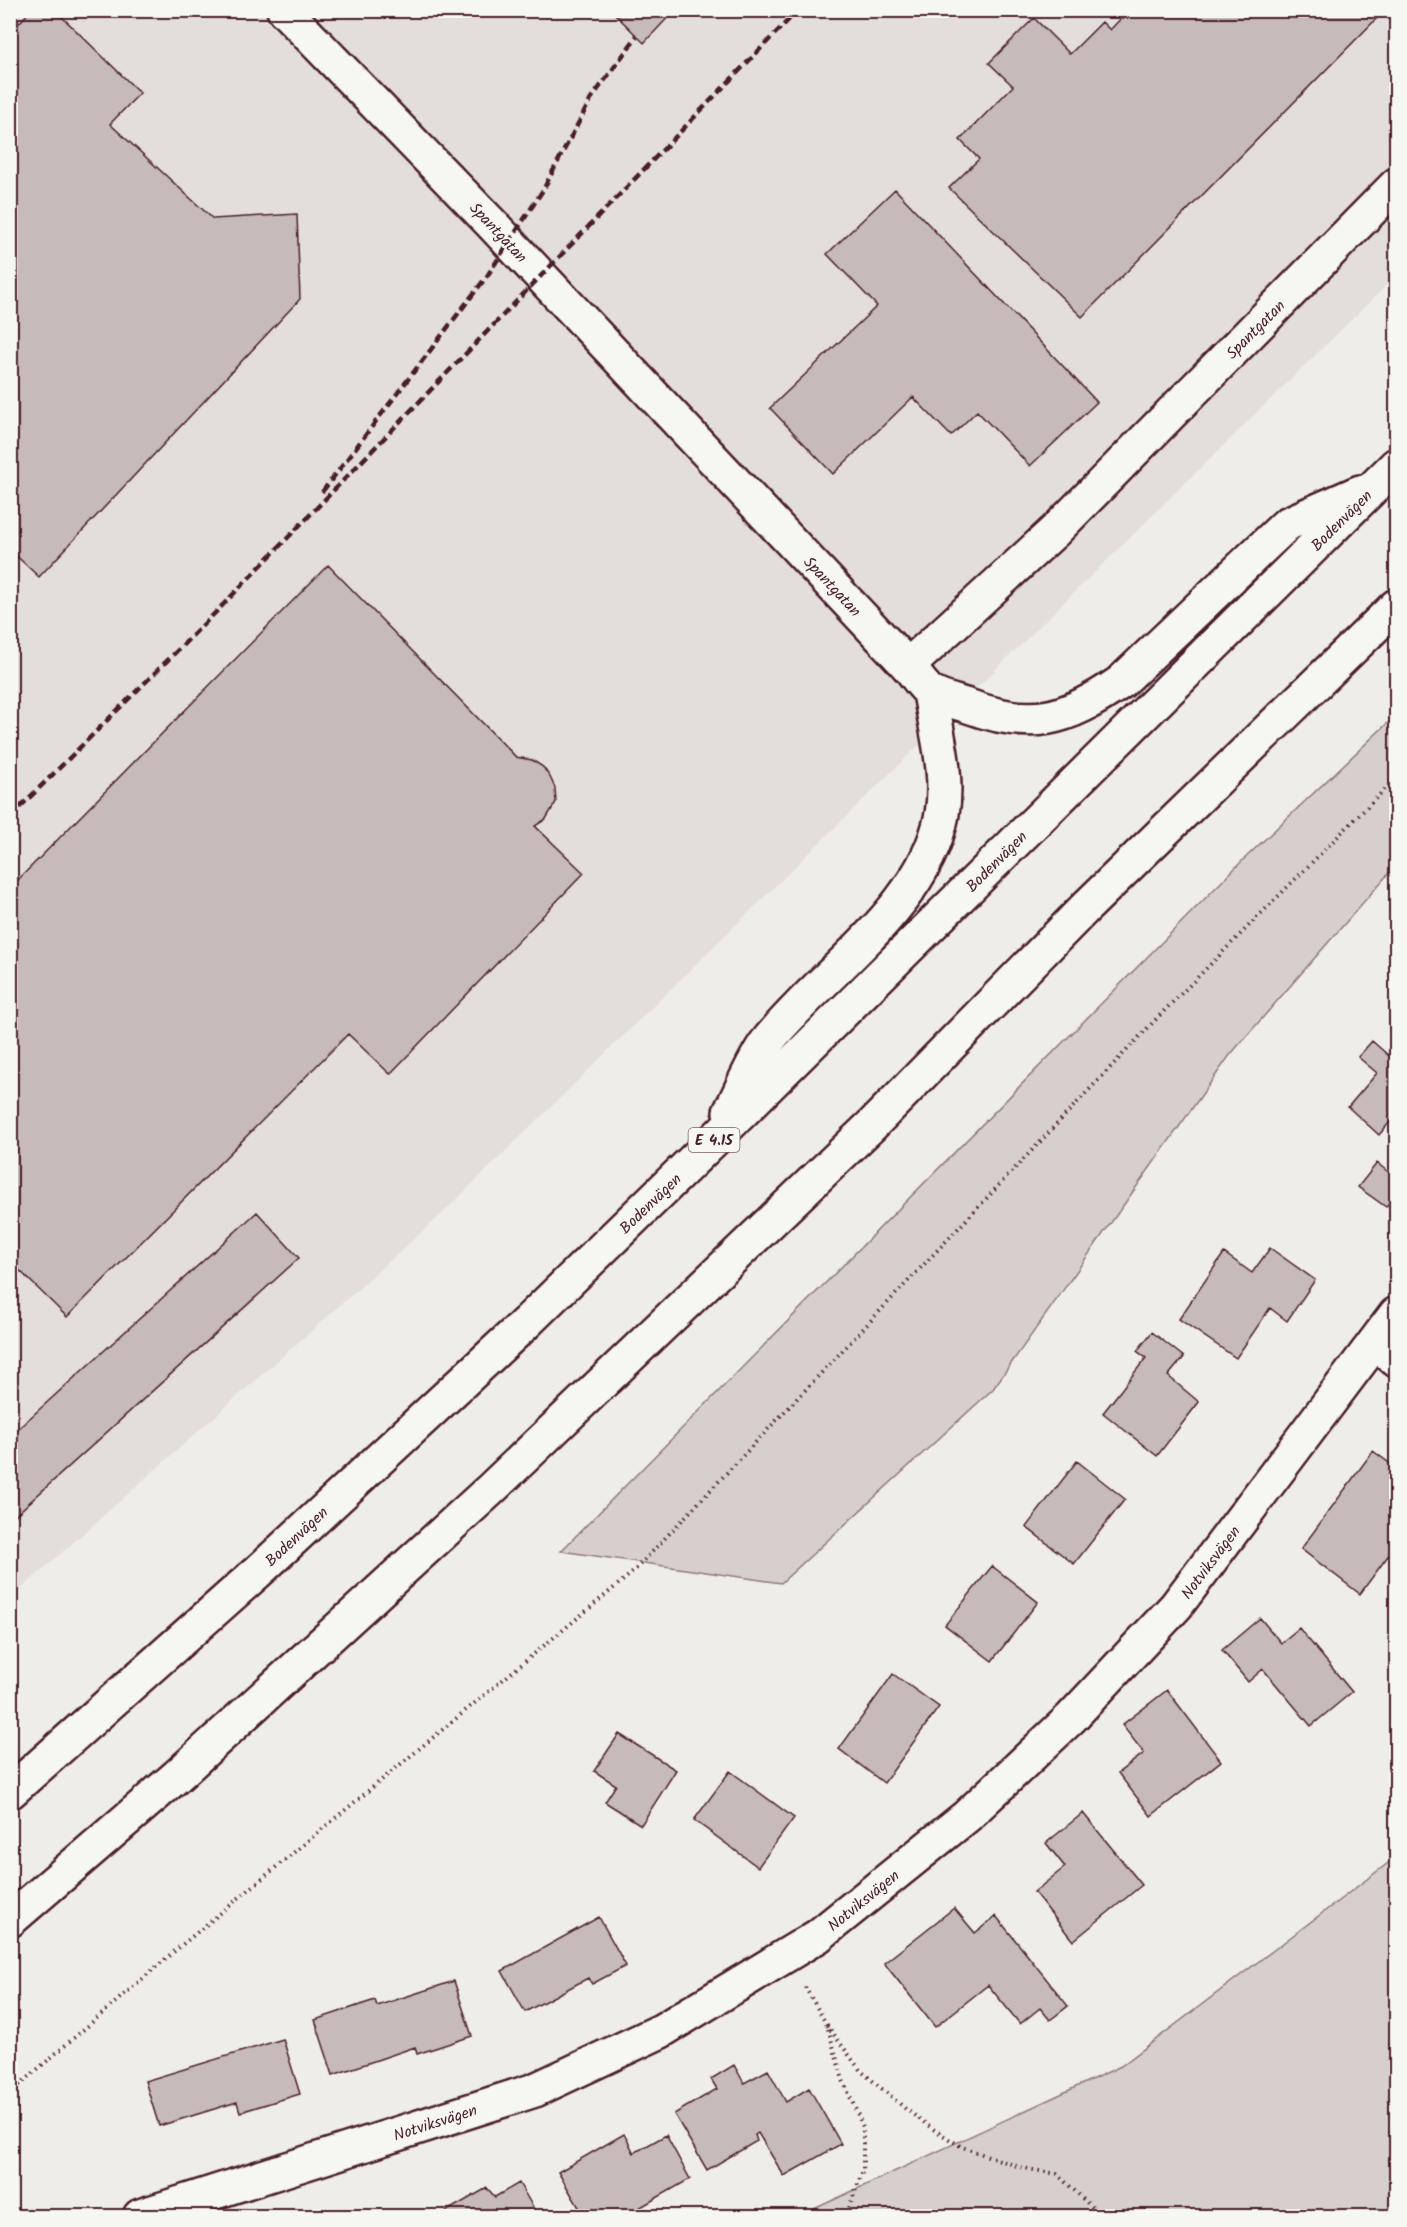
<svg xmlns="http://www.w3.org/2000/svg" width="1407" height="2227" font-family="Kalam,sans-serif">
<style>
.built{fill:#e3dedc}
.green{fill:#d7cfce;stroke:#90777c;stroke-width:1.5}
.building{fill:#c6babb;stroke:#4a1f2b;stroke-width:1.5}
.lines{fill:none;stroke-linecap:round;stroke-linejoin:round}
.street-casing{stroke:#4a1f2b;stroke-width:38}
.primary-casing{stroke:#4a1f2b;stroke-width:38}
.path{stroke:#4a1f2b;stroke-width:4;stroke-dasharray:1.5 4.5;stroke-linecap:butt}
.street{stroke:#f6f6f2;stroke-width:33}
.primary{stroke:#f6f6f2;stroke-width:33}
.rail{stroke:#4a1f2b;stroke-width:4.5;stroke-dasharray:9 4.5;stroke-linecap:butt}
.labels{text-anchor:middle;stroke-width:4.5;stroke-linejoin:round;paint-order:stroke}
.shield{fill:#f6f6f2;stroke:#7e6067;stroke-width:1.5}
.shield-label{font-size:15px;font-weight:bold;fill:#4a1f2b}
.street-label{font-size:16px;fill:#4a1f2b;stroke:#f6f6f2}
</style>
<rect width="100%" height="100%" fill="#efedea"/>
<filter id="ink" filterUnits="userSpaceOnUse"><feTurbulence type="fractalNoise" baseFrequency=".0167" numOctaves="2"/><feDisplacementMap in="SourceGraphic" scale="12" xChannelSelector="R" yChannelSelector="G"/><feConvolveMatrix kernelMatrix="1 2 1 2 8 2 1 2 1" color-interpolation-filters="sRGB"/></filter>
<g filter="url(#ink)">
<path class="built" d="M11,11H1396V276L439,1217L11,1598Z"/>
<path class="green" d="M1396,715V865L1230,1055L993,1389L781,1583L561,1551L1242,861Z
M1396,1857V2216H799L1121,2066Z"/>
<path class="building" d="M31,10H55L140,93L110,124L213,219L297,214L300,299L39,577L10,550V33Z
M611,10H675L644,43Z
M1129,10H1385L1082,317L949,188L979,159L960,140L1013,86L989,63L1034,18L1070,54L1102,22L1110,30Z
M895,189L1097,402L1030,466L977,411L951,436L913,397L833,474L770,408L877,306L827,254Z
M328,565L516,757L532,760L543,767L550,777L555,788L556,802L546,819L535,826L584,873L390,1074L348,1034L67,1317L10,1261V888Z
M1372,1041L1396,1062V1115L1379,1135L1348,1107L1377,1073L1358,1057Z
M1377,1163L1396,1178V1193L1386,1207L1358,1187Z
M257,1212L299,1258L10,1520V1436Z
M1270,1248L1315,1280L1287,1321L1270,1308L1236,1358L1179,1319L1224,1253L1252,1273Z
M1152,1332L1184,1357L1168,1376L1199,1402L1157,1456L1103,1413L1146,1358L1137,1351Z
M1373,1451L1396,1468V1545L1360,1594L1301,1549Z
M1077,1461L1125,1499L1074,1564L1026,1527Z
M992,1566L1038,1602L992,1661L945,1625Z
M1260,1618L1281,1643L1299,1628L1352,1692L1311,1726L1263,1669L1248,1682L1222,1650Z
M893,1674L939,1707L884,1783L839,1749Z
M1167,1690L1221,1761L1151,1816L1118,1773L1144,1753L1122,1725Z
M619,1734L676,1770L641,1825L605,1802L616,1785L594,1771Z
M730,1771L794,1818L758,1867L694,1820Z
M1083,1813L1142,1885L1073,1941L1034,1892L1065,1867L1046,1843Z
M954,1908L975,1933L996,1916L1068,2006L1050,2020L1040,2008L1020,2024L988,1985L935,2027L884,1963Z
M599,1917L626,1966L592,1984L588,1978L525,2012L502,1971Z
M454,1981L472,2036L417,2054L415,2047L333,2075L315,2020L375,2000L377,2006Z
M283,2039L300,2094L240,2112L237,2102L159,2126L145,2081Z
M734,2065L744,2083L768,2070L786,2102L809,2088L841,2144L784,2176L758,2133L755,2135L757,2141L707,2170L674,2114L717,2089L711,2079Z
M624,2134L634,2153L666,2135L690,2179L625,2216H584L558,2172Z
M519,2183L538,2216H438L487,2188L495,2197Z"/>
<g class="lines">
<g class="street-casing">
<path id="street" d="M284,10L490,222L908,666L1056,530L1396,185
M1375,1342L1396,1360
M140,2216L535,2090L661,2031L818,1936L967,1816L1071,1718L1176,1606L1396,1314"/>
</g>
<g class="primary-casing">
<path id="primary" d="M908,666C915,674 921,684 929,691C939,699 957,702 968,706C1032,730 1066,720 1121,682L1287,524L1360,492
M730,1112C740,1093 754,1058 766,1043C822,972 925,908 942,814C949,774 936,731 930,692
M10,1792L262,1568L528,1321L718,1136L1396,465
M10,1920L177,1776L491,1489L872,1125L1086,907L1396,606"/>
</g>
<path class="path" d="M805,1987L827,2025L843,2080L863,2127V2170L846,2216
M827,2025L860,2070L907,2110L933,2129L962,2147L1023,2168L1057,2174L1101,2216
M10,2093L177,1949L632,1573L1160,1015L1396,778"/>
<use href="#street" class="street"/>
<use href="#primary" class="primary"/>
<path class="rail" d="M322,492L487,276L543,190L591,99L637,36
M10,817L216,612L798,10"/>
</g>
</g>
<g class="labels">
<rect class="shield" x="688.5" y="1128" width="51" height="24" rx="4.5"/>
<g class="shield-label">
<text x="714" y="1145">E 4.15</text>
</g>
<g class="street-label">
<text transform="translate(499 232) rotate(47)" y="6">Spantgatan</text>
<text transform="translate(1255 329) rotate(-45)" y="6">Spantgatan</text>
<text transform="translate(1341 520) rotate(-45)" y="6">Bodenvägen</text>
<text transform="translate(833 586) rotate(47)" y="6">Spantgatan</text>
<text transform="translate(996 861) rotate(-45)" y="6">Bodenvägen</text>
<text transform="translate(650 1203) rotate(-44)" y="6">Bodenvägen</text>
<text transform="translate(296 1536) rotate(-43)" y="6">Bodenvägen</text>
<text transform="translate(1210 1562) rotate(-53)" y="6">Notviksvägen</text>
<text transform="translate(863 1900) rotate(-39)" y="6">Notviksvägen</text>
<text transform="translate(435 2122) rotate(-18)" y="6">Notviksvägen</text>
</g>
</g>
<rect width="1407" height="2227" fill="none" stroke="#f6f6f2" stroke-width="36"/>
<rect x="18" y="18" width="1371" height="2191" fill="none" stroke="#4a1f2b" stroke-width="2" filter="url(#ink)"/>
</svg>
